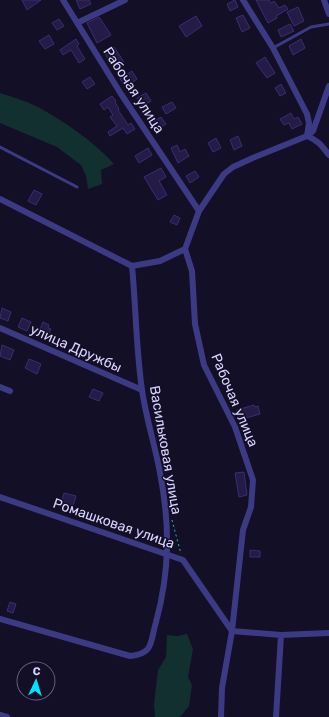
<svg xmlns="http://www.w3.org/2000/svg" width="329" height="717" font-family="Rubik,sans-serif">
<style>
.green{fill:#12302f}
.building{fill:#241b47;stroke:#3b2d73}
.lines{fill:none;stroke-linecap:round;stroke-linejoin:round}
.path{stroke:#2fb8b0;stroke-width:1;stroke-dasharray:2 3;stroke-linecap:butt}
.service{stroke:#3d3a85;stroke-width:3}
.minor{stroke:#3d3a85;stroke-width:6}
.labels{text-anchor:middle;stroke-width:3;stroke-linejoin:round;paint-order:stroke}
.street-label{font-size:14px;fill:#d9d4ff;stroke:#130f26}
</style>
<rect width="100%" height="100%" fill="#130f26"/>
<path class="green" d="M0,93C12,97 26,101 38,107C65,122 93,141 114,164L101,170L102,184L88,189L86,176L81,165L57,147L0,123Z
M187,634L193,649L188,677L192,685L189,706L180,717H155L154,704L158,670L166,657L167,635L177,636Z"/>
<path class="building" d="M22,0H41L27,10Z
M76,0H89L91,4L80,9Z
M235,0L238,7L230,11L227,4Z
M256,0H269L271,3L274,1L279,8L285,5L288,9L276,16L277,18L268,23Z
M298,7L304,21L294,26L287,12Z
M243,15L250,28L242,32L236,18Z
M196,16L202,26L186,37L179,26Z
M99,17L111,35L97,43L87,23Z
M59,19L64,26L57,30L52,23Z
M290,24L294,31L281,37L278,30Z
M49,35L54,44L45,49L39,41Z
M76,39L79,44L77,46L85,59L79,63L71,50L63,55L60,50Z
M301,39L305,48L293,55L289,46Z
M114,47L124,62L114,68L104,52Z
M265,57L275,73L267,78L256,63Z
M132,71L137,79L126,87L120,79Z
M90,77L95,84L87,89L82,82Z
M281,84L286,93L280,96L275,88Z
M146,93L151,101L142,106L137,98Z
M112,96L116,101L115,102L119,109L118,110L128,125L131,123L135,129L127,134L123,128L110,136L108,132L117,126L110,117L113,115L108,107L104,110L100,104Z
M172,102L176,108L166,114L162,107Z
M291,113L294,119L298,117L302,124L292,129L289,123L284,125L280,119Z
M161,117L166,124L158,129L154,121Z
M238,136L242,146L234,150L230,140Z
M216,138L221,148L213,152L208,143Z
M177,145L180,152L185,149L189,156L178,163L171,148Z
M148,148L152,155L139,163L135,156Z
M161,168L166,177L159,181L167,195L158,200L144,177Z
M195,171L199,177L190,183L186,176Z
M34,190L42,194L36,205L28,201Z
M174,215L180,218L177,225L170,222Z
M2,308L11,312L8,321L0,318Z
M22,318L31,322L27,331L18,327Z
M43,322L49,325L48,328L51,329L46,339L38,335Z
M2,345L14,350L10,360L0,356Z
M29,359L41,364L37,374L25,368Z
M93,389L103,393L99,401L89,397Z
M254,405L255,407L258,406L260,414L246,418L245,416L239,418L237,410Z
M244,472L247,495L239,497L235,473Z
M64,493L76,496L73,506L61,503Z
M250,550L260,551V557H250Z
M10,602L16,604L13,613L7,611Z"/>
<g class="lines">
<path class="path" d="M172,520L181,554"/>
<path class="service" d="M273,48L311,27L329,24
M0,147L77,187"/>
<path class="minor" d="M63,0L121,94L199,211
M243,0L273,48L307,114L309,123L307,136
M324,0L329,14
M77,23L125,0
M307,136C318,140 322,146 329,155
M0,199L132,266
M185,249L192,271L195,324L204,365L235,427L253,480L251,507L243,530L232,631L222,688L221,717
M132,266L160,261L185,249L199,211L224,174L233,167L255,157L307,136L313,131L329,86
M0,328L142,390
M0,387L10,391
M0,497L183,560L232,631L281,635L329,633
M0,619L130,656C154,654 150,642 156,622C170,571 170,524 160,473C155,445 146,418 142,390C136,349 136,307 132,266
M0,715L7,717
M276,717L281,635"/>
</g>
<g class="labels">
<g class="street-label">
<text transform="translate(134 90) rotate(57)" y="5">Рабочая улица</text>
<text transform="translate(76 348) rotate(24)" y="5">улица Дружбы</text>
<text transform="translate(235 400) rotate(67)" y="5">Рабочая улица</text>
<text transform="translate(166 450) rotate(80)" y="5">Васильковая улица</text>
<text transform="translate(114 523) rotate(19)" y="5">Ромашковая улица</text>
</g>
</g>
<g transform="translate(36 681) rotate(4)"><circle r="19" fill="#130f26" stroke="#625e7d"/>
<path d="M0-3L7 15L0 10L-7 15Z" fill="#00e5ff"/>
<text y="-6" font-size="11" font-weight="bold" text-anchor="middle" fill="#d9d4ff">С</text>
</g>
</svg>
